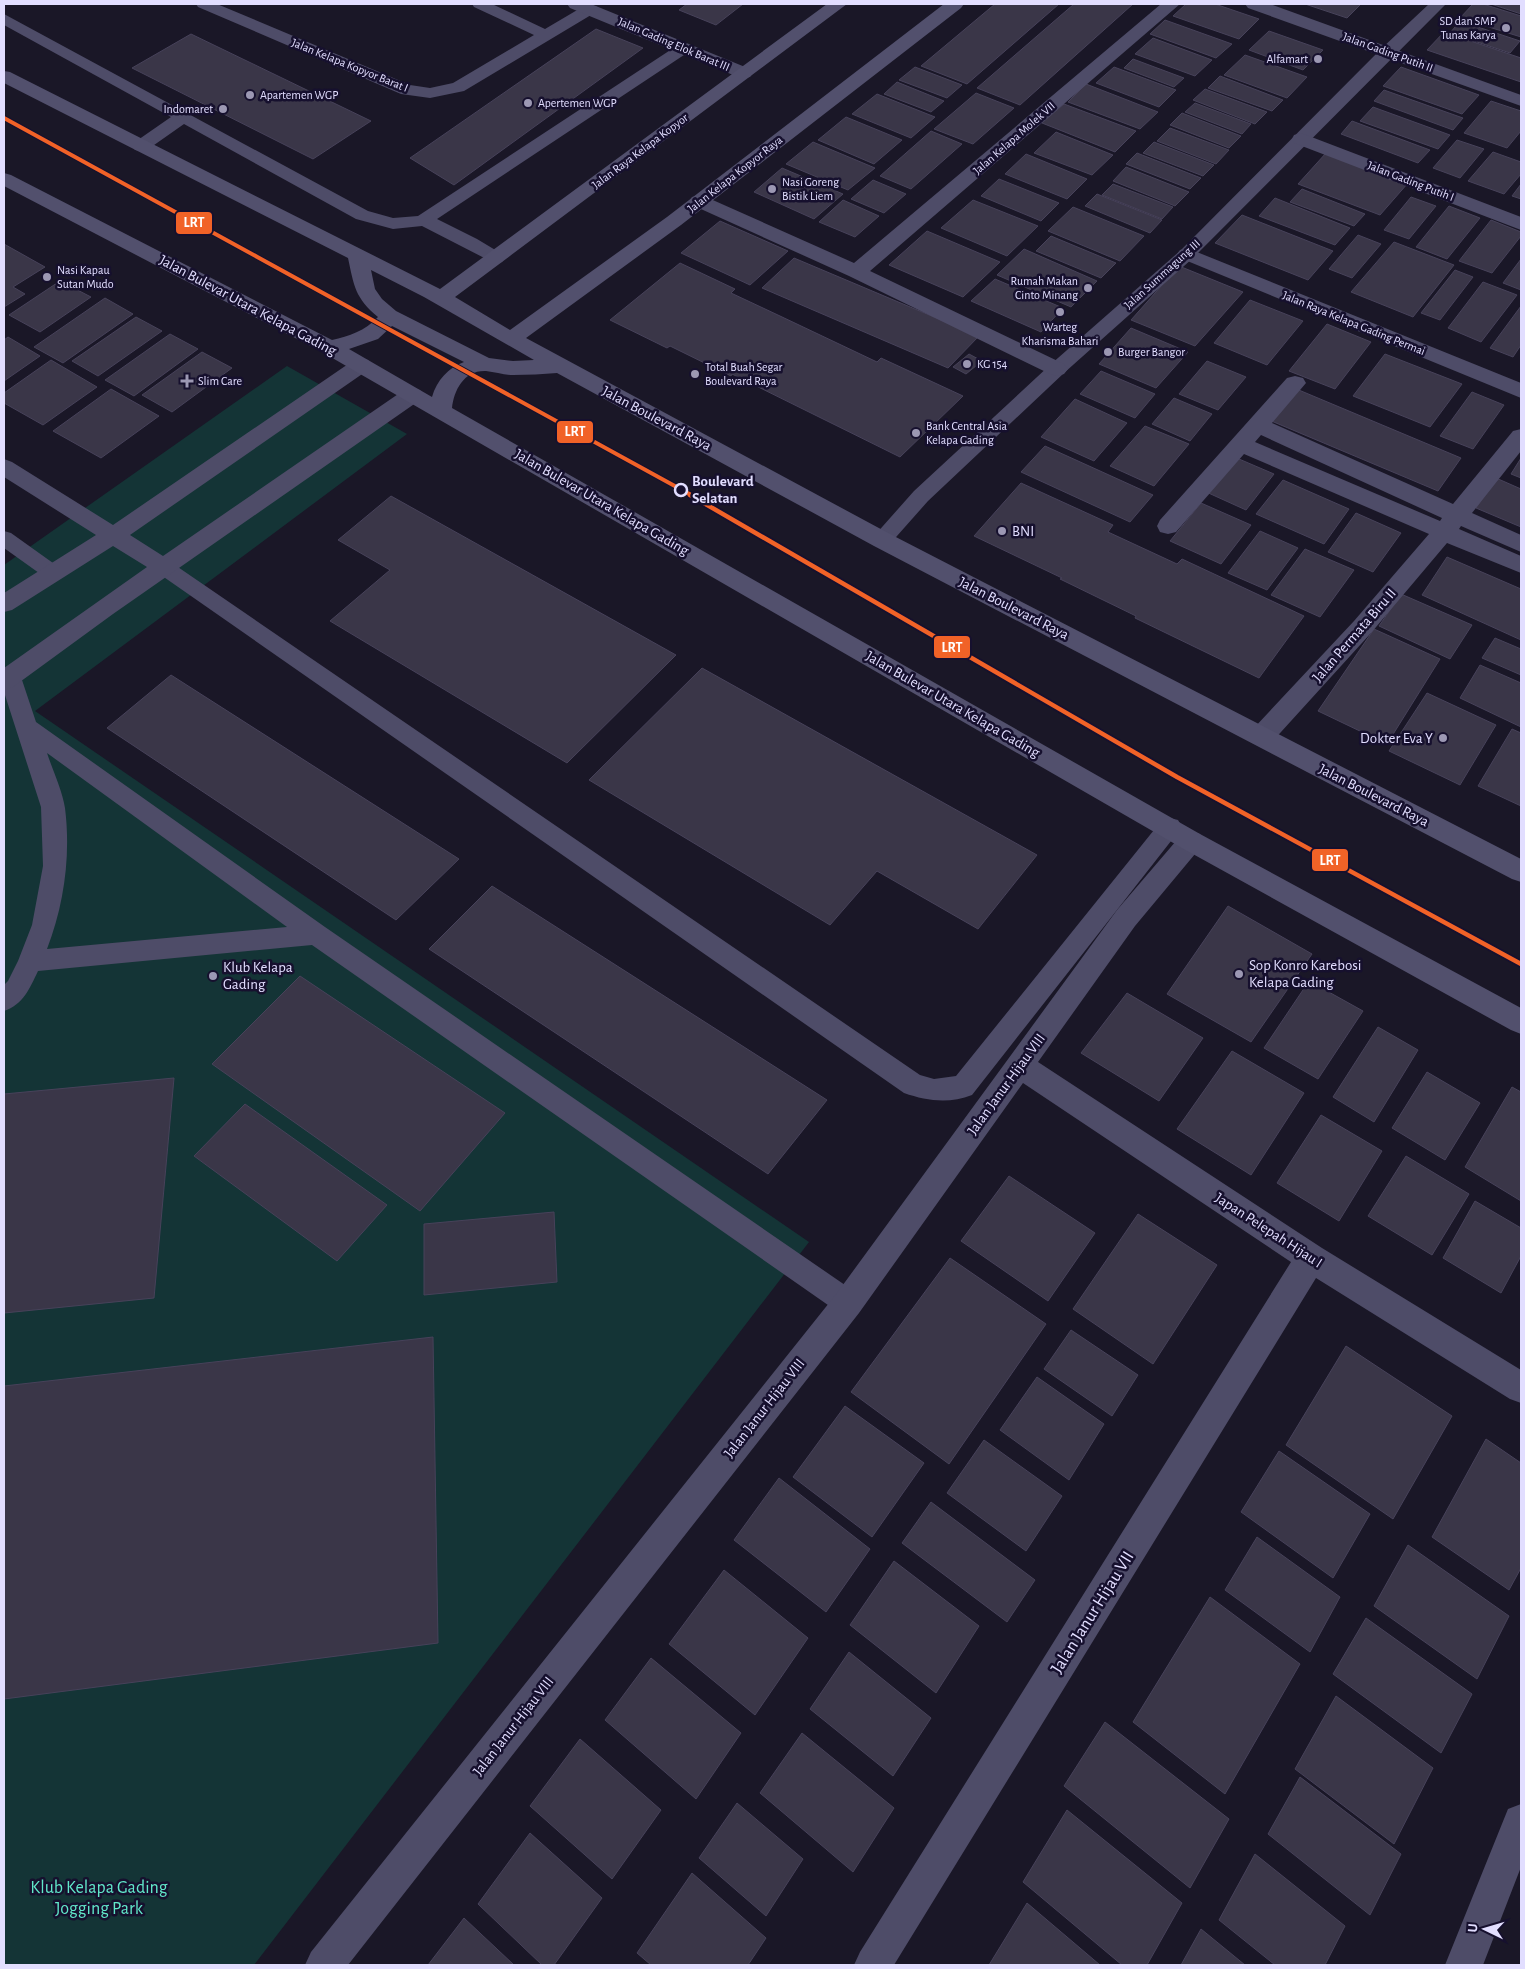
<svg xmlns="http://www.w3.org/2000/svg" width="1525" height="1969" font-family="'Alegreya Sans',sans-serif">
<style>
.green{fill:#143436}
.building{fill:#3a3648;stroke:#47425a}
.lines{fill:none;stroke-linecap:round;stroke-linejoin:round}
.lane{fill:#4e4c68;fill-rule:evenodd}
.street{fill:#4e4c68;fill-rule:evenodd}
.secondary{fill:#52506d;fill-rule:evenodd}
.rail-1-far1-casing{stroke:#16102e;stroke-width:6}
.rail-1-casing{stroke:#16102e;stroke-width:8}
.rail-1-far1{stroke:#f16227;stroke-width:4}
.rail-1{stroke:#f16227;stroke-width:4.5}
.poi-dot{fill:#9c98b3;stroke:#16102e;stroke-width:2}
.stop-dot{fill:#16102e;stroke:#e2deff;stroke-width:2.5}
.labels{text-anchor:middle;stroke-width:5;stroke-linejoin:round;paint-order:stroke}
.far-poi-label{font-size:12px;fill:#e2deff;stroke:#16102e;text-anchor:start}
.far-street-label{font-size:12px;fill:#e2deff;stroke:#16102e}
.street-label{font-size:15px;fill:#e2deff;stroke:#16102e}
.stop-label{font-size:15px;font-weight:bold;fill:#e2deff;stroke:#16102e;text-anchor:start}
.poi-label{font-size:15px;fill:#e2deff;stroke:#16102e;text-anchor:start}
.near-street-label{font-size:18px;fill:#e2deff;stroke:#16102e}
.near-park-label{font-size:18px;fill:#61e8ca;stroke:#16102e}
.line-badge{stroke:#16102e;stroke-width:2}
.badge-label{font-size:14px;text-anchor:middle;font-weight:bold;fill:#fff}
</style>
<rect width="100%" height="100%" fill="#1a1727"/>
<path class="green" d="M287,366L407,434L35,711L809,1242L254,1965H4V565Z"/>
<path class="building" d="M687,4H743L716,25L679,10Z
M995,4H1059L967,84L921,66Z
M1074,4H1133L1020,105L977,88Z
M1186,4H1215L1259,19L1239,39L1173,16Z
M1305,4H1361L1347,18Z
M1473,4H1483L1521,16V37L1460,18Z
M1491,4H1521V14Z
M1165,20L1232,44L1216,58L1150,34Z
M1460,21L1520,41L1510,53L1450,33Z
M596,29L643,48L454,185L410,158Z
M1269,31L1323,50L1303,70L1249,50Z
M1444,32L1521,58V82L1427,50Z
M191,34L371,121L313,159L132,68Z
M1153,38L1212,60L1195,76L1135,54Z
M1245,55L1307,77L1287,98L1224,75Z
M1133,59L1184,78L1174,87L1124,68Z
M915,67L962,85L947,98L899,80Z
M1114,67L1176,90L1159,107L1096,83Z
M1401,67L1479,95L1462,114L1383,86Z
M1220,76L1283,100L1272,111L1208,88Z
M897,82L944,101L931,112L884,94Z
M1086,84L1158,112L1140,129L1068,102Z
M1205,89L1267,112L1255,124L1193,100Z
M1384,90L1463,118L1453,130L1374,101Z
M976,93L1014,108L973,144L934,129Z
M877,94L935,117L911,138L852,114Z
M1491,101L1521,111V131L1507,148L1464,133Z
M1195,103L1251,124L1242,134L1185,112Z
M1064,104L1136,131L1115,152L1042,123Z
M1373,107L1450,135L1438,149L1360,121Z
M1182,113L1241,136L1229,148L1170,125Z
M846,117L902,140L874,164L818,140Z
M1352,121L1430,150L1418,163L1341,134Z
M1170,128L1229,150L1216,164L1157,141Z
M931,131L962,144L911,189L880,176Z
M1056,132L1113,155L1092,175L1034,153Z
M1457,140L1484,149L1460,178L1433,168Z
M813,142L875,168L848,190L786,164Z
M1154,142L1214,165L1203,176L1143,153Z
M1493,152L1521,162V174L1504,194L1468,181Z
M1137,153L1201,178L1190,189L1126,164Z
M1326,153L1408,183L1380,215L1298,184Z
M1026,154L1087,179L1067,199L1005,174Z
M1126,167L1189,192L1175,206L1113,181Z
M782,168L843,194L814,219L754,192Z
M999,179L1059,203L1041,221L981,196Z
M873,180L906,194L884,213L851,199Z
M1113,184L1173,207L1162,219L1102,195Z
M1521,184V199L1512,196Z
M1302,189L1365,214L1354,226L1290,202Z
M1097,194L1162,220L1150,233L1085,206Z
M1411,197L1436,206L1409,239L1384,230Z
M1275,198L1350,228L1335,245L1259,216Z
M843,200L879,216L855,237L819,222Z
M973,200L1038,226L1007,256L941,228Z
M1449,206L1480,218L1447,259L1416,247Z
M1073,207L1144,236L1120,261L1048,231Z
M1242,215L1333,251L1308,280L1215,243Z
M1491,220L1521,232V236L1492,273L1459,261Z
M720,221L788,251L750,285L681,253Z
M927,231L1000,262L963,297L889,265Z
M1358,235L1381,244L1352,278L1329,269Z
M1051,236L1116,263L1101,278L1036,251Z
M1394,242L1454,265L1413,317L1351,292Z
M4,244L45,267L13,287L25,294L4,307Z
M1024,249L1097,281L1071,307L997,275Z
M794,258L979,336L948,368L762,288Z
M1521,259V290L1503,283Z
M680,263L735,289L731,293L780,316L877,362L881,358L963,396L900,457L732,374L731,376L670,346L667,348L610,320Z
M1179,266L1243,292L1195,346L1131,320Z
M1455,270L1473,277L1440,320L1421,313Z
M995,279L1063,308L1041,332L971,301Z
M60,281L91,297L40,332L9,315Z
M1483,282L1517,295L1481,342L1448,328Z
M105,298L133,314L63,363L34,347Z
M1250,300L1303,321L1267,365L1214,343Z
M1521,306V345L1513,357L1490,348Z
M136,317L162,331L98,376L72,361Z
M1327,324L1371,342L1335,389L1289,371Z
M1131,328L1188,352L1156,388L1099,364Z
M170,334L198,349L134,396L105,380Z
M8,337L40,356L4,381V340Z
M202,352L232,368L172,412L142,395Z
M969,354L982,361L966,374L953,367Z
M1385,354L1462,384L1430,427L1353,396Z
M51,360L97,387L43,425L4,403V393Z
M1207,361L1246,377L1218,410L1179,394Z
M1101,371L1155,394L1135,418L1080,394Z
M1294,388L1461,458L1438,491L1269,420Z
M111,389L159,416L101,458L53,431Z
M1472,392L1504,405L1473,449L1440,436Z
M1174,398L1212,414L1190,441L1152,424Z
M1075,399L1127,423L1094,461L1041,437Z
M1145,426L1189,444L1154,486L1110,466Z
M1045,446L1153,495L1130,522L1021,472Z
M1232,456L1274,474L1246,510L1204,491Z
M1521,458V478L1511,474Z
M1496,478L1521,489V527L1476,508Z
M1283,480L1349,509L1324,544L1256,514Z
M1021,483L1113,525L1108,532L1177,564L1182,559L1304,616L1259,678L1135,618L1136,616L1060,579L1062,578L974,536Z
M391,496L676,655L567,763L330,621L390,570L338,540Z
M1201,503L1251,525L1221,564L1170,541Z
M1356,513L1401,533L1373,572L1328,552Z
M1260,531L1298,548L1267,590L1228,573Z
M1305,549L1354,570L1320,617L1271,595Z
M1447,557L1521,589V640L1422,595Z
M1401,594L1472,625L1450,659L1379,626Z
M1374,629L1440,659L1387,744L1318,711Z
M1495,638L1521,649V675L1482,658Z
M1480,665L1521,683V727L1460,698Z
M702,668L1037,855L978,929L877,871L830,925L589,780Z
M171,675L459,859L396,920L107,728Z
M1427,693L1496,725L1460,785L1389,751Z
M1512,729L1521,733V806L1478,786Z
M492,886L827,1100L768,1174L429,949Z
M1228,906L1312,954L1251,1042L1167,994Z
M300,976L505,1113L420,1211L212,1064Z
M1309,981L1363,1011L1318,1079L1264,1048Z
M1127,993L1203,1038L1159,1101L1081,1053Z
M1378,1027L1418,1050L1374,1122L1333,1097Z
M1232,1051L1304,1093L1251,1175L1177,1129Z
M1427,1072L1480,1103L1445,1160L1392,1128Z
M174,1078L154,1298L4,1313V1094Z
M1512,1087L1521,1092V1201L1465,1167Z
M245,1104L387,1205L337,1261L194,1156Z
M1321,1115L1382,1151L1339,1221L1277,1183Z
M1406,1156L1469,1194L1432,1255L1368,1216Z
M1009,1176L1095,1233L1048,1301L961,1241Z
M1475,1201L1521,1228V1256L1501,1293L1443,1258Z
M554,1212L557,1282L424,1295V1224Z
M1138,1214L1217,1265L1153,1364L1073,1309Z
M950,1258L1046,1324L949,1464L851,1392Z
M1071,1330L1138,1375L1112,1416L1044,1369Z
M433,1337L438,1643L4,1699V1386Z
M1346,1346L1452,1416L1393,1519L1286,1445Z
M1037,1377L1104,1424L1069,1480L1000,1430Z
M845,1406L924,1463L872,1537L793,1477Z
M1486,1439L1521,1463V1568L1509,1590L1432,1537Z
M984,1440L1062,1496L1026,1551L947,1493Z
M1279,1451L1370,1514L1333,1578L1241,1512Z
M779,1478L870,1549L826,1612L734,1540Z
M931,1502L1035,1580L1007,1622L902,1543Z
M1257,1537L1340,1597L1310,1652L1225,1590Z
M1408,1545L1509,1616L1477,1679L1374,1606Z
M894,1561L979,1626L936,1693L850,1625Z
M724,1570L808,1638L755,1715L669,1644Z
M1210,1597L1300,1664L1225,1794L1133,1722Z
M1366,1618L1472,1694L1441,1753L1333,1674Z
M849,1652L931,1718L893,1776L810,1709Z
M651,1658L741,1733L696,1799L605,1720Z
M1336,1696L1433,1768L1394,1844L1295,1769Z
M1105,1722L1229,1819L1190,1888L1064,1786Z
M802,1733L894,1808L853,1872L760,1793Z
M580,1739L661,1810L612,1879L530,1806Z
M1300,1777L1401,1854L1370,1915L1268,1834Z
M737,1803L803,1859L766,1916L699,1858Z
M1067,1810L1182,1903L1147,1965H1122L1023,1882Z
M530,1833L602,1898L554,1965H542L478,1904Z
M1255,1854L1345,1926L1325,1965H1275L1219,1920Z
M692,1873L766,1938L748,1965H651L637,1953Z
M1027,1903L1100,1965H989Z
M464,1918L514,1965H428Z
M1201,1929L1245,1965H1181Z"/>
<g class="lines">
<path class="lane" d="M196,4H217L410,85L430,88L453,83L534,35L474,7L472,4H492L545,29L584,6H596L598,9L596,12L464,91L430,98L401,94L198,7Z
M1429,4H1446L1193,258L1064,373L928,501L889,545L882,547L875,545L872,540L875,535L914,491L1050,365L1181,250L1381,49Z
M4,14L368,211L393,218L418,216L678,45H690L692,48L690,51L437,219L477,239L502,254L505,258L502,262L496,264L422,226L393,229L356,219L184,124L147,150L141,151L135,150L132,146L135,142L171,117L4,25Z
M4,531L11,533L60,568L64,573L60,578L53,581L46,578L4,548Z
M165,560L172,563L920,1075L934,1079L956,1076L1162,820L1170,818L1178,820L1182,827L972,1095C949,1104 927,1101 904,1093L158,573L154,568L158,563Z
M10,669L18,671L21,677L36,722L325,927L858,1294L862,1303L858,1312L848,1316L838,1312L312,945L38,971C30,988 23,1005 4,1011V985L8,981L18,961L32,925L43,866L41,807L4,692V671ZM47,753L287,927L47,949C64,905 71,856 65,808C62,790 53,771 47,753Z"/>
<path class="street" d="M567,4H591L750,69L753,73L750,77L744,78L738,77L570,8Z
M1161,4H1180L870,271L1064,364L1068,369L1064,374L1057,376L1050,374L849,276L692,205L689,201L692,197L699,195L706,197L854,263Z
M1245,4H1270L1521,95V106L1248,8Z
M1301,133L1521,217V230L1294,143L1292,139L1294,135Z
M1187,248L1521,383V398L1180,258L1177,254L1180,250Z
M361,358L368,360L372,365L368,370L130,535L163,556L404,390L412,388L420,390L423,395L420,400L113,614L13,687L4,690V668L147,567L113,546L12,610L4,612V593L96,535L4,477V459L12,462L113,525L354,360Z
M1295,376L1303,378L1306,383L1272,423L1453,504L1513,431L1521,429V451L1472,513L1521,535V552L1461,526L1459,529L1521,556V573L1447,543L1371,633L1271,743L1262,746L1253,743L1250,736L1253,729L1354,621L1429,534L1244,454L1176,532L1168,534L1160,532L1157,526L1160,520L1287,378ZM1261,435L1442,518L1440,521L1255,442Z
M1191,831L1200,834L1204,841L1200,848L1135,926L1038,1062L1322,1248L1521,1370V1403L1510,1399L1316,1278L894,1965H854L860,1952L1291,1262L1023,1083L859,1313L348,1965H305L311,1952L837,1293L1117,910L1182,834Z
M1521,1804V1867L1483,1965H1445L1508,1809Z"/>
<path class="secondary" d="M827,4H847L455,297L510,330L667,217L944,4H964L961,8L681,225L526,338L890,534L1521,859V882L1512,879L874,546L557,373C543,374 528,375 513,375C504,375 495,372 486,371C464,370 454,390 452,408L1200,834L1521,1008V1034L1511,1030L1182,848L322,352L4,186V173L11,175L332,340C349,336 365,331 378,317C355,298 354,286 348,258L4,83V71L10,72L440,289ZM371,270L424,297L534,360L513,361L489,358L396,311L382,299L375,289ZM392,326L464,362C448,368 437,380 432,397L349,349L378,339Z"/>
<g class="rail-1-far1-casing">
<path id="rail-1-far1" d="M4,118L693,496"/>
</g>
<g class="rail-1-casing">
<path id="rail-1" d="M690,495L1177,777L1521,964"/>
</g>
<use href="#rail-1-far1" class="rail-1-far1"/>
<use href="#rail-1" class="rail-1"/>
</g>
<g class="poi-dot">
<circle cx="1506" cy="28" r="5"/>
<circle cx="1318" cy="59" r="5"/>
<circle cx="250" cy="95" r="5"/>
<circle cx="528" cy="103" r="5"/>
<circle cx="223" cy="109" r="5"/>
<circle cx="772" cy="189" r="5"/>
<circle cx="47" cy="277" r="5"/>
<circle cx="1088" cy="288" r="5"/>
<circle cx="1060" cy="312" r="5"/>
<circle cx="1108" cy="352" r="5"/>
<circle cx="967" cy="364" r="5"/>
<circle cx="695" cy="374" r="5"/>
<path d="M184.5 373.5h5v5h5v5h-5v5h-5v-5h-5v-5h5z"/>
<circle cx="916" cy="433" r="5"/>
<circle cx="1002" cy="531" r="5"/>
<circle cx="1443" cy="738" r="5"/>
<circle cx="1239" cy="974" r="5"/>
<circle cx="213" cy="976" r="5"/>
</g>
<circle class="stop-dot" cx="681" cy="490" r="6"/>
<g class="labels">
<g class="far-poi-label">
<text x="1496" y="25" text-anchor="end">SD dan SMP<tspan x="1496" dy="14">Tunas Karya</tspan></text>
<text x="1308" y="63" text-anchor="end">Alfamart</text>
<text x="260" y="99">Apartemen WGP</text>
<text x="538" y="107">Apertemen WGP</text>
<text x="213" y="113" text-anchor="end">Indomaret</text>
<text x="782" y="186">Nasi Goreng<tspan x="782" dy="14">Bistik Liem</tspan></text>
<text x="57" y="274">Nasi Kapau<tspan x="57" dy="14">Sutan Mudo</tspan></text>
<text x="1078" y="285" text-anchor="end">Rumah Makan<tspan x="1078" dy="14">Cinto Minang</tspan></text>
<text x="1060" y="331" text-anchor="middle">Warteg<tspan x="1060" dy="14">Kharisma Bahari</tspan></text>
<text x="1118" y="356">Burger Bangor</text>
<text x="977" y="368">KG 154</text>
<text x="705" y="371">Total Buah Segar<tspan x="705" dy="14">Boulevard Raya</tspan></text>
<text x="198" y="385">Slim Care</text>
<text x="926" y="430">Bank Central Asia<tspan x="926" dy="14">Kelapa Gading</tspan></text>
</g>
<g class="far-street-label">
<text transform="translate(674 44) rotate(23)" y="4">Jalan Gading Elok Barat III</text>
<text transform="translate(1388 52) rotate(20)" y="4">Jalan Gading Putih II</text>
<text transform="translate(350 65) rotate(22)" y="4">Jalan Kelapa Kopyor Barat I</text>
<text transform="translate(1014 138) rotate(-41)" y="4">Jalan Kelapa Molek VII</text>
<text transform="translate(640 151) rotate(-37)" y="4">Jalan Raya Kelapa Kopyor</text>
<text transform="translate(735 174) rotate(-38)" y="4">Jalan Kelapa Kopyor Raya</text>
<text transform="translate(1411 181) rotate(21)" y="4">Jalan Gading Putih I</text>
<text transform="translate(1162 274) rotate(-42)" y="4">Jalan Summagung III</text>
<text transform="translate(1354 323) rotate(22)" y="4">Jalan Raya Kelapa Gading Permai</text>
</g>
<g class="street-label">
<text transform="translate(248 305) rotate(28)" y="5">Jalan Bulevar Utara Kelapa Gading</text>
<text transform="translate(657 418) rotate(28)" y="5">Jalan Boulevard Raya</text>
<text transform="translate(602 502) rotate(30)" y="5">Jalan Bulevar Utara Kelapa Gading</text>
<text transform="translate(1014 608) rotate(27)" y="5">Jalan Boulevard Raya</text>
<text transform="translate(1354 635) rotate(-49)" y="5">Jalan Permata Biru II</text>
<text transform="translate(953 704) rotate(30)" y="5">Jalan Bulevar Utara Kelapa Gading</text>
<text transform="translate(1374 795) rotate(27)" y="5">Jalan Boulevard Raya</text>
<text transform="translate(1006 1084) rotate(-54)" y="5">Jalan Janur Hijau VIII</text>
<text transform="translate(1269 1230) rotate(33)" y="5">Japan Pelepah Hijau I</text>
<text transform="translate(764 1408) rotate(-52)" y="5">Jalan Janur Hijau VIII</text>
<text transform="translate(513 1726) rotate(-52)" y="5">Jalan Janur Hijau VIII</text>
</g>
<g class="stop-label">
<text x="692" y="486">Boulevard<tspan x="692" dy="17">Selatan</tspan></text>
</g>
<g class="poi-label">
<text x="1012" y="536">BNI</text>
<text x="1433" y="743" text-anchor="end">Dokter Eva Y</text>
<text x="1249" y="970">Sop Konro Karebosi<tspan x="1249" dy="17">Kelapa Gading</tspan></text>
<text x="223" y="972">Klub Kelapa<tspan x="223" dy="17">Gading</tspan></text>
</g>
<g class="near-street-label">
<text transform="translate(1092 1612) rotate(-58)" y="6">Jalan Janur Hijau VII</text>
</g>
<g class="near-park-label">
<text x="99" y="1893">Klub Kelapa Gading<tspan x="99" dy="21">Jogging Park</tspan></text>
</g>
</g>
<g class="line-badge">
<rect x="175" y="211" width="38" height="24" rx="5" fill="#f16227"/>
<rect x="556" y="420" width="38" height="24" rx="5" fill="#f16227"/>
<rect x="933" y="635" width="38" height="24" rx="5" fill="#f16227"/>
<rect x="1311" y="848" width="38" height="24" rx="5" fill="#f16227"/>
</g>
<g class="badge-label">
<text x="194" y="227">LRT</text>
<text x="575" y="436">LRT</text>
<text x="952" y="652">LRT</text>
<text x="1330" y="865">LRT</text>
</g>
<rect width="1525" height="1969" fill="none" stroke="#e2deff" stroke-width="10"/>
<g transform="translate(1485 1929) rotate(275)" stroke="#16102e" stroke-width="4" paint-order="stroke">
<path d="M0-4L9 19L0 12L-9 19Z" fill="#e2deff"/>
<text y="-8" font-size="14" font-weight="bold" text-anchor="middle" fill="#e2deff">U</text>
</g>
</svg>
